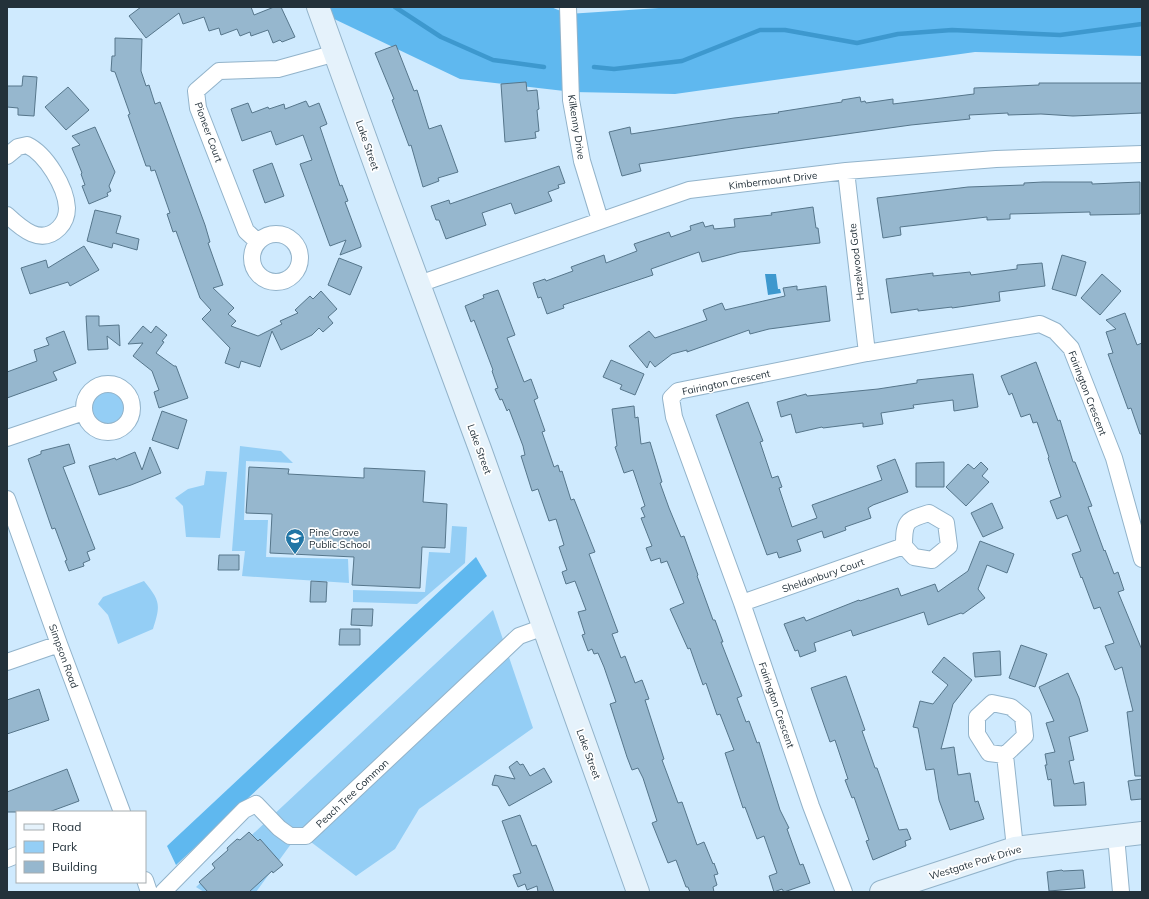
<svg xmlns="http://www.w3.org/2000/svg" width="1149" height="899" font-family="Mulish,sans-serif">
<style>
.green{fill:#94cef5}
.forest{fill:#5fb8ef}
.water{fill:#3d98ce}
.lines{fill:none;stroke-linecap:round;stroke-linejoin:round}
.stream{stroke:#3d98ce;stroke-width:4.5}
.building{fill:#96b7ce;stroke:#56768b}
.street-casing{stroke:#92b3ca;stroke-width:18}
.secondary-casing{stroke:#92b3ca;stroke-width:24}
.street{stroke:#fff;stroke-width:16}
.secondary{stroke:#e5f2fb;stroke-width:22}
.labels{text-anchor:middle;stroke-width:3.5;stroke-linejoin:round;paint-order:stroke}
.street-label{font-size:10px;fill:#23313a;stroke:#fff}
.poi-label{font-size:10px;fill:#23313a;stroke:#fff;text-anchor:start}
</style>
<rect width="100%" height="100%" fill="#cfeafe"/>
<path class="green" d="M92 408a16 16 0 1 1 32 0a16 16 0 1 1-32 0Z
M240,446L281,451L293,463L246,461L244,520H268L266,557L348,559L349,583L242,576L245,551H232Z
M206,471L227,472L220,538L186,537L183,506L175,498L188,489L204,485Z
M452,526L467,527L465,563L417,604L353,602V590L425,592L429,552L450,553Z
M144,581C160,601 161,604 153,629L118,644L108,615L98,604L103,597Z
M493,610L533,728L419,809L395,849L356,876L299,833L256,892H204L196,887Z"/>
<path class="forest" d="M309,7H551L568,14L674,7H1142V56L975,52L675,94L573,92L460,79Z
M476,557L487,576L176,865L167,846Z"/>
<path class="water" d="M776,274L778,289H780L781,293L768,295L765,274Z"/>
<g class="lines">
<path class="stream" d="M395,7L441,37L493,60L544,67
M594,67L614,69L682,61L760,30H785L857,43L898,34L952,30L1060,35L1142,24"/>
</g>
<path class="building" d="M141,7H251L254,15L274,7H281L295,37L282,42L280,40L273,43L268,30L251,36L250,32L240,36L237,29L221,35L219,28L209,31L204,17L183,24L179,13L146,38L129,16Z
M115,38L142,39L141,71L146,86L149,85L155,104L160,102L205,225L210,242L208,243L223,285L213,288L234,308L228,314L236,321L231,326L258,336L282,324L280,321L298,313L295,310L310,296L313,299L321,291L337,309L328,317L333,323L323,332L319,328L312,335L281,350L272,331L260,367L241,361L239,368L225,363L230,348L202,319L211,310L200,298L176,231L173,232L167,214L170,213L155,170L151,171L150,166H146L128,115L130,114L115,72L111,71L112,56H115Z
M396,45L414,91L417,90L429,129L441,125L458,172L438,178L439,181L423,187L411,145L409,146L392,100L394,99L375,53Z
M23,76L37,77L34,116L18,115V108L7,107V86H22Z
M526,82L527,91L537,90L539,109L537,110L539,131L535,132L536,138L505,142L501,84Z
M1039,83H1142V113L1073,116L1041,114L1008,115V113L969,115L970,119L911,125L745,148L639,164L641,171L622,176L609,132L630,127L631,134L734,118L779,113L778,112L842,102V100L860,97L861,102L865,101L866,103L893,99V104L974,94V88L1039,85Z
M68,87L89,110L66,130L45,107Z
M306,101L309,107L319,103L327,124L320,127L340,186L342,185L348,201L345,202L361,245V247L340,255L346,240L330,246L300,164L312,160L303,135L276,145L271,131L242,141L231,109L248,103L252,113L268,107L269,109L284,104L285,109Z
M95,127L115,172L109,186L111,191L107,193L108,196L89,204L82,186L85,185L81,174L82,173L72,148L80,145L72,136Z
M272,163L284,196L265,203L253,170Z
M559,166L565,183L558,185L559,188L548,192L552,201L515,214L511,203L482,213L486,225L446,239L439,220H436L431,206L449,200L450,204Z
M1043,182H1092V184L1140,182V214L1090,215V212L1010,214V219L987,220V217L900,227L901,235L883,238L877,198L968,187L1024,185V183Z
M813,207L816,228H818L820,243L740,252L702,262L699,252L651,269L653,275L563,305L564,308L547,314L541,297L538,298L533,283L545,279L546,281L573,271L571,267L604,255L606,263L637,251L634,244L669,232L671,237L691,230L690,226L703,222L705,227L713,225L714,229L735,227L734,219L772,215L771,213Z
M95,210L121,216L116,233L139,239L137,250L113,243L112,248L87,241Z
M84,246L99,270L70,286L68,282L30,294L21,268L46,260L48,268Z
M1062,255L1086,262L1076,296L1052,289Z
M339,258L362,267L350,295L328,285Z
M1042,263L1045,286L999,292L1000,301L952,308V307L918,311V309L891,313L886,279L933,273V276L970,272L971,275L1017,269V265Z
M1102,274L1121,291L1100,315L1081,298Z
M797,286V290L826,286L830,321L769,329L750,334L749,330L687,352V350L672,354L655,367L650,361L647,368L629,346L649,331L655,338L707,320L703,310L722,303L725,310L785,296L783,288Z
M498,290L515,335L507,338L524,382L531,379L538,398L534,400L545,431L542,432L554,467L558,465L560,472L562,471L571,500L574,499L595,552L589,554L618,632L612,634L621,658L625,656L635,683L642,680L649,699L645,700L664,759L662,760L678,803L682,802L697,845L704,842L713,864L714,863L718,874L714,875L717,885L713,887L714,892H690L688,887H686L676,860L668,863L652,823L657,821L643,778L638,768L632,770L627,757L610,704L616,702L604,667L598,653L594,654L592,649L588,651L582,635L585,634L578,612L586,610L575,581L566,584L562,572L567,570L559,547L564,545L556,519L549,521L538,489L532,491L521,456L525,455L523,446L509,409L507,411L502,399L500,400L495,389L498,388L492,371L493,370L474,320L471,322L465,306L484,298L483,295Z
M1125,313L1137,345L1142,343V434H1140L1131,408L1128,409L1108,354L1113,353L1106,332L1116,329L1106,320Z
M86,316H99V326L119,325L120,346L107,336L108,349L88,350Z
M143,326L151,333L156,326L167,335L162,341L164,342L156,353L174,366H176L188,398L159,408L154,392L159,390L152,371L133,356L143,343L128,344Z
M64,331L76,363L53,372L57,380L7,398V372L37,361L34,350L49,345L46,338Z
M611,360L644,374L635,395L620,389L622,385L603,377Z
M1036,362L1058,421L1060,420L1073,462H1075L1092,506L1088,507L1104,551L1105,550L1114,574L1118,572L1124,590L1118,592L1142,650V776H1135L1127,712L1133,711L1122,667L1115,670L1105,646L1114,643L1100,607L1094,609L1082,577L1081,578L1072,554L1081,551L1067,515L1057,519L1050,501L1061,497L1048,458L1049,457L1037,422L1033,423L1030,414L1021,417L1012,393L1009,395L1001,376Z
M973,374L978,407L954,411L953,400L913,405L914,408L881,413L883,424L863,427V423L823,428L822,427L796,433L791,414L781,417L777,402L806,394L807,396L878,389L917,383V380Z
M748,402L763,441L760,442L772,478L778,476L782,487L779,488L792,527L817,518L812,505L882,480L877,466L895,459L908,492L873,505L868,508L871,518L845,527L846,530L824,538L822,531L797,540L801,551L779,558L777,552L767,555L716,415Z
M634,406L635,418L638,417L641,444L650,442L662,482L660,483L669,508L681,537L684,536L698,575L697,576L700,584L713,620H715L723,642H721L742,696L737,698L746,722L749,721L757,743L759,742L780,810L789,828L787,829L800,865L803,864L810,883L784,892L782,889L774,892L769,876L777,873L764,836L757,839L745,807L743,808L725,753L734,750L720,714L717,715L706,683L703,685L690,648L688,649L670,609L684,603L667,561L661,563L660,558L651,561L646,548L652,546L641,518L645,517L641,508L645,506L633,470L624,473L615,447L617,446L612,409Z
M162,411L187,420L178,449L152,440Z
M69,444L75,463L63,467L95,549L87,552L90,560L83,563L84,566L69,571L65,561L67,560L55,528L52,529L28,459L41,454V451Z
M150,447L161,473L131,485L99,495L89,466L115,458L116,460L135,452L142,470Z
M944,462V487H916V463Z
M981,462L988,469L982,476L989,482L966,506L946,487L968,464L974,469Z
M249,467L289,469L288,474L364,478V468L425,471L423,502L447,504L445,548L422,547L420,588L352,585L354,557L270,553L272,514L246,513Z
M992,503L1003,528L983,537L971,513Z
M980,541L1014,554L1007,573L987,565L978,589L985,598L963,614L961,613L928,625L924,612L853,636L851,630L814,643L816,651L800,657L798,650L795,651L784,624L804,617L806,621L859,600L860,601L898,588L901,596L935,584L938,592L968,571Z
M219,555H239V570H218Z
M311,581L327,582L326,602H310Z
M352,609H373L372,626L351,625Z
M340,629H360V645H339Z
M1021,645L1047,654L1035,687L1009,678Z
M1000,651L1001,675L975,677L973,653Z
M944,657L972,680L953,704L941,749L954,747L958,775L970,773L975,802L978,801L984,819L950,830L939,800L934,769L926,770L918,728L913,727L920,701L933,704L948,685L932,672Z
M1068,673L1079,698L1088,731L1069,737L1074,760L1069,761L1074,784L1084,782L1086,805L1054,806L1051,779L1048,780L1045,765H1047L1045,754L1055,752L1046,723L1054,721L1039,687Z
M846,676L865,730L862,731L875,768H877L899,830L907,829L911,839L905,841L906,846L873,860L866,841L869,840L854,797L852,798L845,780L848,779L835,740L830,742L811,688Z
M39,689L49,720L7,734V700Z
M517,761L520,765L523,764L530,776L544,768L552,782L509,806L498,786L492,785L495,775L515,779L509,767Z
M67,769L79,801L49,812H7V792Z
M1142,779V799L1131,800L1128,781Z
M520,815L532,846L536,845L554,892H538L537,886L527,890L525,884L518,887L513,875L521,873L502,821Z
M249,832L258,841L260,839L283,865L273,873L272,871L249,892H208L199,882L215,868L212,864L228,850L227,848L237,839L240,840Z
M1062,870L1063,871L1083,870L1085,888L1049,891L1047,872Z"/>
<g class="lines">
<g class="street-casing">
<path id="street" d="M568,7L571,100L582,161L600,220
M7,156L18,147L27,145C46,154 66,187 67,208C67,215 64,223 59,228C41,246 22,229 7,215
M846,171L867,353
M252 258a24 24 0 1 1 48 0a24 24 0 1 1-48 0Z
M258,242L246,231L198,108L196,91L219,71L278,69L336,53
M419,284L689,190L846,171L996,159L1142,154
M84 408a24 24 0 1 1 48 0a24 24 0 1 1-48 0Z
M7,438L84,412
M7,499L59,644L122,812
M742,603L904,546L914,557L932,560L949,546L946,523L929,513C906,520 904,521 904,546
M7,662L59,644
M1005,755L989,753L977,734V717L992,703L1011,707L1023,717L1025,736L1005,755L1015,848
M1116,836L1121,892
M7,859L17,855
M145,880L149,892
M163,892L244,810L256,804L279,828L290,836H306L519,636L544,627
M844,892L811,806L742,603L674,417L671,398L678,391L867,353L1040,324L1055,331L1071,348L1114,458L1142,559"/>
</g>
<g class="secondary-casing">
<path id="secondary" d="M318,7L386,195L480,449L638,892
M881,892L1015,848L1142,833"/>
</g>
<use href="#street" class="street"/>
<use href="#secondary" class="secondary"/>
</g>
<defs>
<g id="school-pin" transform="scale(1)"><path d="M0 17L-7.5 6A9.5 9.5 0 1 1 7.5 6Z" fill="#2176a6" stroke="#fff"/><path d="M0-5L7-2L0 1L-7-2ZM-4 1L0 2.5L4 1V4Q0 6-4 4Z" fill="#fff"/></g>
</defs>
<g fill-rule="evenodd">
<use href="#school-pin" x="295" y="538"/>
</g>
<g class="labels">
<g class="street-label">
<text transform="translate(577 127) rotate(81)" y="4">Kilkenny Drive</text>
<text transform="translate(209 132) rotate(70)" y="4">Pioneer Court</text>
<text transform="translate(368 145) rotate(71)" y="4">Lake Street</text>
<text transform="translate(773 180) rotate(-7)" y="4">Kimbermount Drive</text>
<text transform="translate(856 262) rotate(-96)" y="4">Hazelwood Gate</text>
<text transform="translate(726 382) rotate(-12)" y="4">Fairington Crescent</text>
<text transform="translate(1088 393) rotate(69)" y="4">Fairington Crescent</text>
<text transform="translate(480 449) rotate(70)" y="4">Lake Street</text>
<text transform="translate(823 575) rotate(-19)" y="4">Sheldonbury Court</text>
<text transform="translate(64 656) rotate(70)" y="4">Simpson Road</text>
<text transform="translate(777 705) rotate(71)" y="4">Fairington Crescent</text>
<text transform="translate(589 754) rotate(70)" y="4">Lake Street</text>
<text transform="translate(352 793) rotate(-43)" y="4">Peach Tree Common</text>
<text transform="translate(975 862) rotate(-17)" y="4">Westgate Park Drive</text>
</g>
<g class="poi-label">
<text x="309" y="536">Pine Grove<tspan x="309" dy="12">Public School</tspan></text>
</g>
</g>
<rect width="1149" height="899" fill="none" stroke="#23313a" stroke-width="16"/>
<rect x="16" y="811" width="130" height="72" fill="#ffffff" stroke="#a7adb0"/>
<rect x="24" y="824" width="20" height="6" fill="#e5f2fb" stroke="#a7adb0"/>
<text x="52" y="831" font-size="12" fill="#23313a">Road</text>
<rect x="24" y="841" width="20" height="12" fill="#94cef5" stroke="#a7adb0"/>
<text x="52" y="851" font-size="12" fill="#23313a">Park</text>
<rect x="24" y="861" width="20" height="12" fill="#96b7ce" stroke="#a7adb0"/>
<text x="52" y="871" font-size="12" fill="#23313a">Building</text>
</svg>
